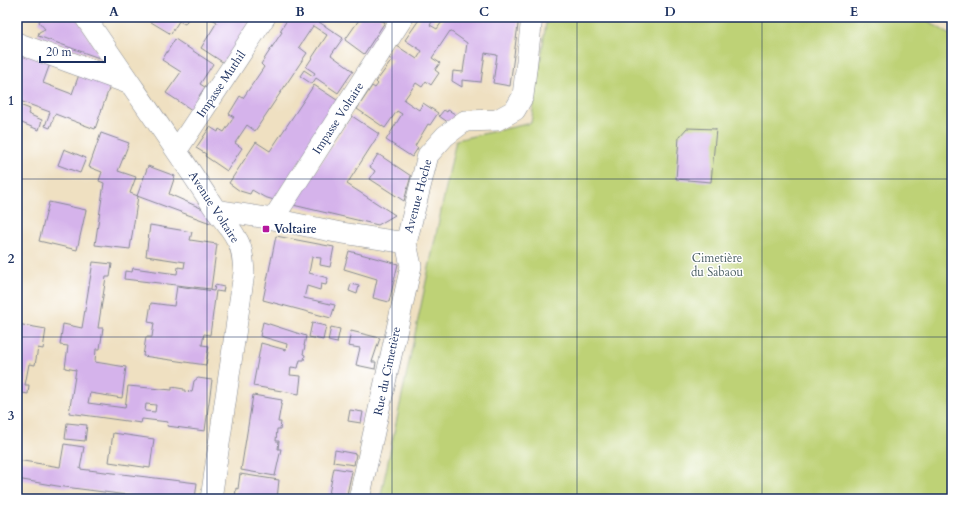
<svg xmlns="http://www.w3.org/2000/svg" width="969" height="516" font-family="Cardo,serif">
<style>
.green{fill:#bed276;stroke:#6c806a}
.building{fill:#d5b3eb;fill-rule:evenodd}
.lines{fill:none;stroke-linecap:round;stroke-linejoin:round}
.minor-casing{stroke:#858890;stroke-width:22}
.minor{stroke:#fff;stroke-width:21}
.grid{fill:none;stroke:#1b2f5e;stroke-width:1;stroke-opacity:0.55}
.poi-dot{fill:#b5179e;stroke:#fff;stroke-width:1.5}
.labels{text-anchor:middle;stroke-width:3;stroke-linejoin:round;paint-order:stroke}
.street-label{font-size:12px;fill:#1b2f5e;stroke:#fff}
.poi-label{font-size:12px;font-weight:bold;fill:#1b2f5e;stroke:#fff;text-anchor:start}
.park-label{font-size:12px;fill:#4c6065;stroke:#fff}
.neatline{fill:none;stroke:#1b2f5e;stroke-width:1.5}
.grid-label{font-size:13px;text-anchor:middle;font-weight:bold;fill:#1b2f5e}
</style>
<rect width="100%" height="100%" fill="#fff"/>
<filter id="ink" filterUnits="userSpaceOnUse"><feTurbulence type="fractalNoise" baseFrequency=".025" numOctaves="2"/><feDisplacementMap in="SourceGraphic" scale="8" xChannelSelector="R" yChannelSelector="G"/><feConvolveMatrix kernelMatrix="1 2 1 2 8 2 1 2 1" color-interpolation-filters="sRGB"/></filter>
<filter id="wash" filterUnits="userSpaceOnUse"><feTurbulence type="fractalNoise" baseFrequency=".012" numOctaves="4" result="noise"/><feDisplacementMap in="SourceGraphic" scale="16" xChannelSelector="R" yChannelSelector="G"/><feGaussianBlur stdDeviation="0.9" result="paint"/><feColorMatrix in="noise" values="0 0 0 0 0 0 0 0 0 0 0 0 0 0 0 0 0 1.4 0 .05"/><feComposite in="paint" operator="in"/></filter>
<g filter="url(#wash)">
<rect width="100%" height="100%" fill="#efe0c1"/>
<path class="green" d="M547,17H922L952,36V499H380L456,140L531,123Z"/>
<g id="blocks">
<path class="building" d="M41,17H76L102,59L38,36L39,32L45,29L39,22Z
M132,17H144L140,22Z
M147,17H189L185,24L179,21L171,34L146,19Z
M209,17H216L218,19L219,17H253L224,63L201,48L217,22Z
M289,17H322L319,22L343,38L331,55L353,71L338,93L316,78L312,84L300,76L304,70L313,76L315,73L306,67L327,35L313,26L299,47L307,53L255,131L247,125L235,143L242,148L227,171L205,156L206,154L196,148L210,127L218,132L219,129L224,132L234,117L229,114L240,96L243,98L264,67L261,64L280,35L282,32L280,31Z
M361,17H382L380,20L385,22L364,54L345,40Z
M421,17H431L434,19L430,25L437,29L445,17H519L510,86L493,83L497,55L485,53L481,82L462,80V87L452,81L453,71L463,72L467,43L450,31L432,58L440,63L435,70L439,73L431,85L426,81L422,87L416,83L404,100L419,110L423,103L438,113L430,125L428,124L415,146L418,148L412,157L386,140L402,114L397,111L385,128L357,109L372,86L375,88L378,84L376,82L392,60L386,56L394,44L417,59L422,51L405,40Z
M175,39L213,64L200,84L205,87L199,96L206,101L198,114L166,93L181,72L162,60Z
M23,51L51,61L43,83L72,94L80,72L111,83L95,129L55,114L50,128L45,126L50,112L17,100V69Z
M314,85L340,102L274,200L264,197L252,190L250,194L240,191L229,183L256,142L270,151Z
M17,104L30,109L28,114L42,120L39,130L17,121Z
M444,110L447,112L448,110L455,114L449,123L439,116Z
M352,116L379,134L347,184L395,215L378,225L293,205Z
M687,128L716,129L711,182L676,179L679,137Z
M101,133L129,143L118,171L136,177L130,193L138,196L130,249L95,245L104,183L99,181L102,172L89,167Z
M64,149L86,158L80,173L58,165Z
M378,154L411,176L404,201L370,179L375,171L370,167Z
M148,166L175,176L169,194L203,209L213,224L137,196Z
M49,202L86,210L77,250L39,241Z
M150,225L192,232L190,240L217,244L211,289L124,279L125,271L132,272L133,268L177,274L178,267L184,268L185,262L146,256Z
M276,236L334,247L330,267L320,265L321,258L312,257L309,273L328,278L326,285L321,284L320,290L307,286L304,298L335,305L331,318L263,300Z
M349,251L398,264L389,302L373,298L377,279L344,269Z
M93,262L112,264L110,277H106L98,328H103L100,349H96L95,362L126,367L122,398L90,393L88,403L125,408L128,386L172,390V387L184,389V391L192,392L194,381L198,378L212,380L205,431L167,426L168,422L142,419L141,423L69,413L76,370L65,368L68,346L60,345L63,324L82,328ZM146,404L156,405L155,412L145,411Z
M351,284L359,286L357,294L349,291Z
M215,285L224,287L223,292L216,291L210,335L204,334L202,345L209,346L206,365L143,356L146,337H152L154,323L148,322L151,303L174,306L177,286L214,291Z
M263,322L306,336L304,346H305L303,354L305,355L304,360H300L298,368L291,367L290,375L301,376L299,394L253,386L261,343L286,350L287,344L260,336Z
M312,323L326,326L323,340L309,337Z
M17,324L46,329L43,349L38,348L35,365L29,364L25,385H29L28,394L17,392Z
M331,327L340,329L337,343L328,341Z
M351,331L380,338L372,362H376L375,369L356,365L360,348L348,346Z
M253,395L282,400L278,422H281L280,429H277L276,441H279L278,449H281L275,476L241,470Z
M350,410L363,412L361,423L348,421Z
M67,423L87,425L85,441L65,439Z
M113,433L154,439L150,468L109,462Z
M64,444L84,447L80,469L197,483L195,499H158L57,486L17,479V460L60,467Z
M335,450L356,454L354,465L333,462Z
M334,468L352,471L346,499H328Z
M240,474L279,480L277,499H235L236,488L238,489Z"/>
</g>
</g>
<g filter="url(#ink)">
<use href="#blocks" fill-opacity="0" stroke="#858890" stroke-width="1"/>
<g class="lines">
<g class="minor-casing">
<path id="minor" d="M85,17C127,80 172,142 213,206C220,217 230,226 236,238C243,248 243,261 244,273L211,499
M17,43L130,84
M177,150L265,17
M216,210L273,219L336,232L406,243
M273,219L403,17
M359,499L411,266L406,243L428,155L445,136L465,121L497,120L515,110L523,96L532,17"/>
</g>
<use href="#minor" class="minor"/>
</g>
</g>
<path class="grid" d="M207,17V499M392,17V499M577,17V499M762,17V499M17,179H952M17,337H952"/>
<rect class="poi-dot" x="262" y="225" width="8" height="8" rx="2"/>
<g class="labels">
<g class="street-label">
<text transform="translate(221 84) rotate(-56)" y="4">Impasse Muthil</text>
<text transform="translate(338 118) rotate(-57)" y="4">Impasse Voltaire</text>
<text transform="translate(418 196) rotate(-75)" y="4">Avenue Hoche</text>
<text transform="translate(214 207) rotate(57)" y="4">Avenue Voltaire</text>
<text transform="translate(387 371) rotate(-78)" y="4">Rue du Cimetière</text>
</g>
<g class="poi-label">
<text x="274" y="233">Voltaire</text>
</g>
<g class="park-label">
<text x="717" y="262">Cimetière<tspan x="717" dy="14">du Sabaou</tspan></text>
</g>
</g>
<rect width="969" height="516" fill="none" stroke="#fff" stroke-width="44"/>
<path d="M40 56v6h65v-6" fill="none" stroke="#1b2f5e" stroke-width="2"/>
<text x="46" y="56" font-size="12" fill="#1b2f5e" stroke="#ffffff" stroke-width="3" paint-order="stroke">20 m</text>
<rect x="22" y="22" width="925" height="472" class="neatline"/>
<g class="grid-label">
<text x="114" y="16">A</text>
<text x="300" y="16">B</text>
<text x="484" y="16">C</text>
<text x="670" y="16">D</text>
<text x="854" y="16">E</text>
<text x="11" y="105">1</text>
<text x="11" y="263">2</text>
<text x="11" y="420">3</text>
</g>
</svg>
